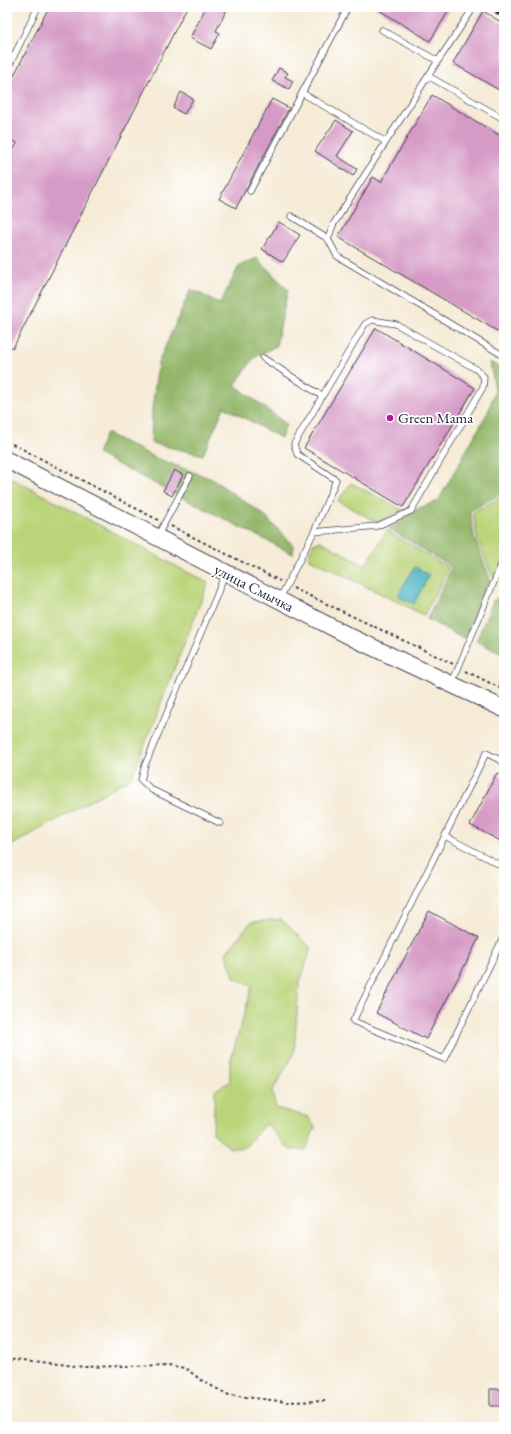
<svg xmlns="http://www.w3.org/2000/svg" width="511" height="1434" font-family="'EB Garamond',serif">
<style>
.green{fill:#bad479;stroke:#6e7b5a}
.forest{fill:#93b669;stroke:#5a6c52}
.water{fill:#45b2c3;stroke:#346a7f}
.building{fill:#d59ac5}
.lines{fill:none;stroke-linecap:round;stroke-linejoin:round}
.lane-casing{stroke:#424052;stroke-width:7}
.secondary-casing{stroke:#424052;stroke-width:18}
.path{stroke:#424052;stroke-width:2;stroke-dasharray:3 3;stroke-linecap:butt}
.lane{stroke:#fff;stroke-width:5.5}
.secondary{stroke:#fff;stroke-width:16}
.rail{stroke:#22223b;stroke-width:3;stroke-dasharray:6 3;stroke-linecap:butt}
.poi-dot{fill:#b5179e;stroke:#fff;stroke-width:1.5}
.labels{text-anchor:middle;stroke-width:3.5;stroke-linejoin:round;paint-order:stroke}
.poi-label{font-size:15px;fill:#22223b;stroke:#fff;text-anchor:start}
.street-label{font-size:15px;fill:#22223b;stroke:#fff}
</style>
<rect width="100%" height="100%" fill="#fff"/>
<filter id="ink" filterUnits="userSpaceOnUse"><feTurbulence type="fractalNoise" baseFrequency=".025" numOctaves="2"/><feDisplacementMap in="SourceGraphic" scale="8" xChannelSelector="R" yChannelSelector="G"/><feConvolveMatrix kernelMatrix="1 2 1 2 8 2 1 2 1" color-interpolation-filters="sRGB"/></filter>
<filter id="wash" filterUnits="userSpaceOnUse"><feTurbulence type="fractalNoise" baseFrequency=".012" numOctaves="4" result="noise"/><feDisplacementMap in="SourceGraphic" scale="16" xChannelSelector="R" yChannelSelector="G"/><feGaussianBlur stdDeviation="0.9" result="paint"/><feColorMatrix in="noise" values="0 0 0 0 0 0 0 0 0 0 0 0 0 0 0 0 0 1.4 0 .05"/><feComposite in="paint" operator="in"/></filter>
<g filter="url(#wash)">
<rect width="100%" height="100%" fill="#f5ebd6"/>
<path class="green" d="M7,476L208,583L132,777L7,848Z
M351,483L403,510L377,522L338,501Z
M504,493V583L492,576L477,538L473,512L503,496Z
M387,531L449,568L424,615L308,558L313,544L321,541L365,566Z
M281,919L311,948L299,985L294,1053L272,1092L276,1108L308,1117L315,1127L306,1150H290L266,1123L244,1148H230L213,1133L215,1090L230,1082V1062L252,987L234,977L226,953L251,922Z"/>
<path class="forest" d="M257,258L288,290L276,346L254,358L235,385L286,424L281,438L224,407L203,455L151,443L152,409L158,363L191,289L220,304L239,266Z
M490,362L504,370V485L500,494L470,511L474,537L490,579L464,639L427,619L452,567L389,529L419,508L438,501L488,412L495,390Z
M106,433L156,458L212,479L264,515L294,546L293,554L97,454Z
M504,593V655L476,641L493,601Z"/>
<path class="water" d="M415,567L429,575L414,604L398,597L402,587Z"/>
<g id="blocks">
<path class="building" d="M49,7H187L13,348L7,345V164L17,143L7,138V89Z
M206,7H228L216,31L220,33L211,49L190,38Z
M374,7H451L430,41Z
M483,11L504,24V93L453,63Z
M279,68L288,73L285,77L293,81L289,89L272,81Z
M181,92L193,99L184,114L173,108Z
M432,95L504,138V335L338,237L373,177L381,182Z
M272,99L289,108L236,208L219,199Z
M336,120L353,131L337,156L357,169L353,176L315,151Z
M279,222L300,235L283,262L262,249Z
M376,328L475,388L403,507L304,448Z
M174,470L183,475L172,496L163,491Z
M497,773L504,777V843L470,825Z
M429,911L479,938L426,1039L376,1013Z
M490,1389H504V1406H490Z"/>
</g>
</g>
<g filter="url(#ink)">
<use href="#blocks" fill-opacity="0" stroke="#424052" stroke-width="1"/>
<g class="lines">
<g class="lane-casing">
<path id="lane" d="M347,7V9L302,93L386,142
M474,7L428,76L504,119
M382,30L438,61
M7,70L38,7
M428,76L333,225L328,239L337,256L504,356
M250,191L302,93
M291,216L328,239
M263,358L322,396
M158,535L190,476
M280,598L314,532L377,526L411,511L483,387L484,377L476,369L396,324L372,320L365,324L294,444L297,454L336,480L314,532
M452,683L504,558
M504,762L486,753L353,1021L444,1059L504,936
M220,823L152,790L141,780L145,765L216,597L225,573
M445,836L504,867"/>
</g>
<g class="secondary-casing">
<path id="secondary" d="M7,460L353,638L504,709"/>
</g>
<path class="path" d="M7,441L158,520
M171,526L280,581
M293,588L453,664
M466,671L504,690
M7,1358L84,1367L168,1365L185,1368L204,1382L229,1395L287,1402L325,1401"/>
<use href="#lane" class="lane"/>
<use href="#secondary" class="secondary"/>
<path class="rail" d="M488,7L504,17"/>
</g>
</g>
<circle class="poi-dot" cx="390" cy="418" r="4"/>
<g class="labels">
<g class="poi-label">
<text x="398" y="423">Green Mama</text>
</g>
<g class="street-label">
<text transform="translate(254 588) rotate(27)" y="5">улица Смычка</text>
</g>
</g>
<rect width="511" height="1434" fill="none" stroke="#fff" stroke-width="24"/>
</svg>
